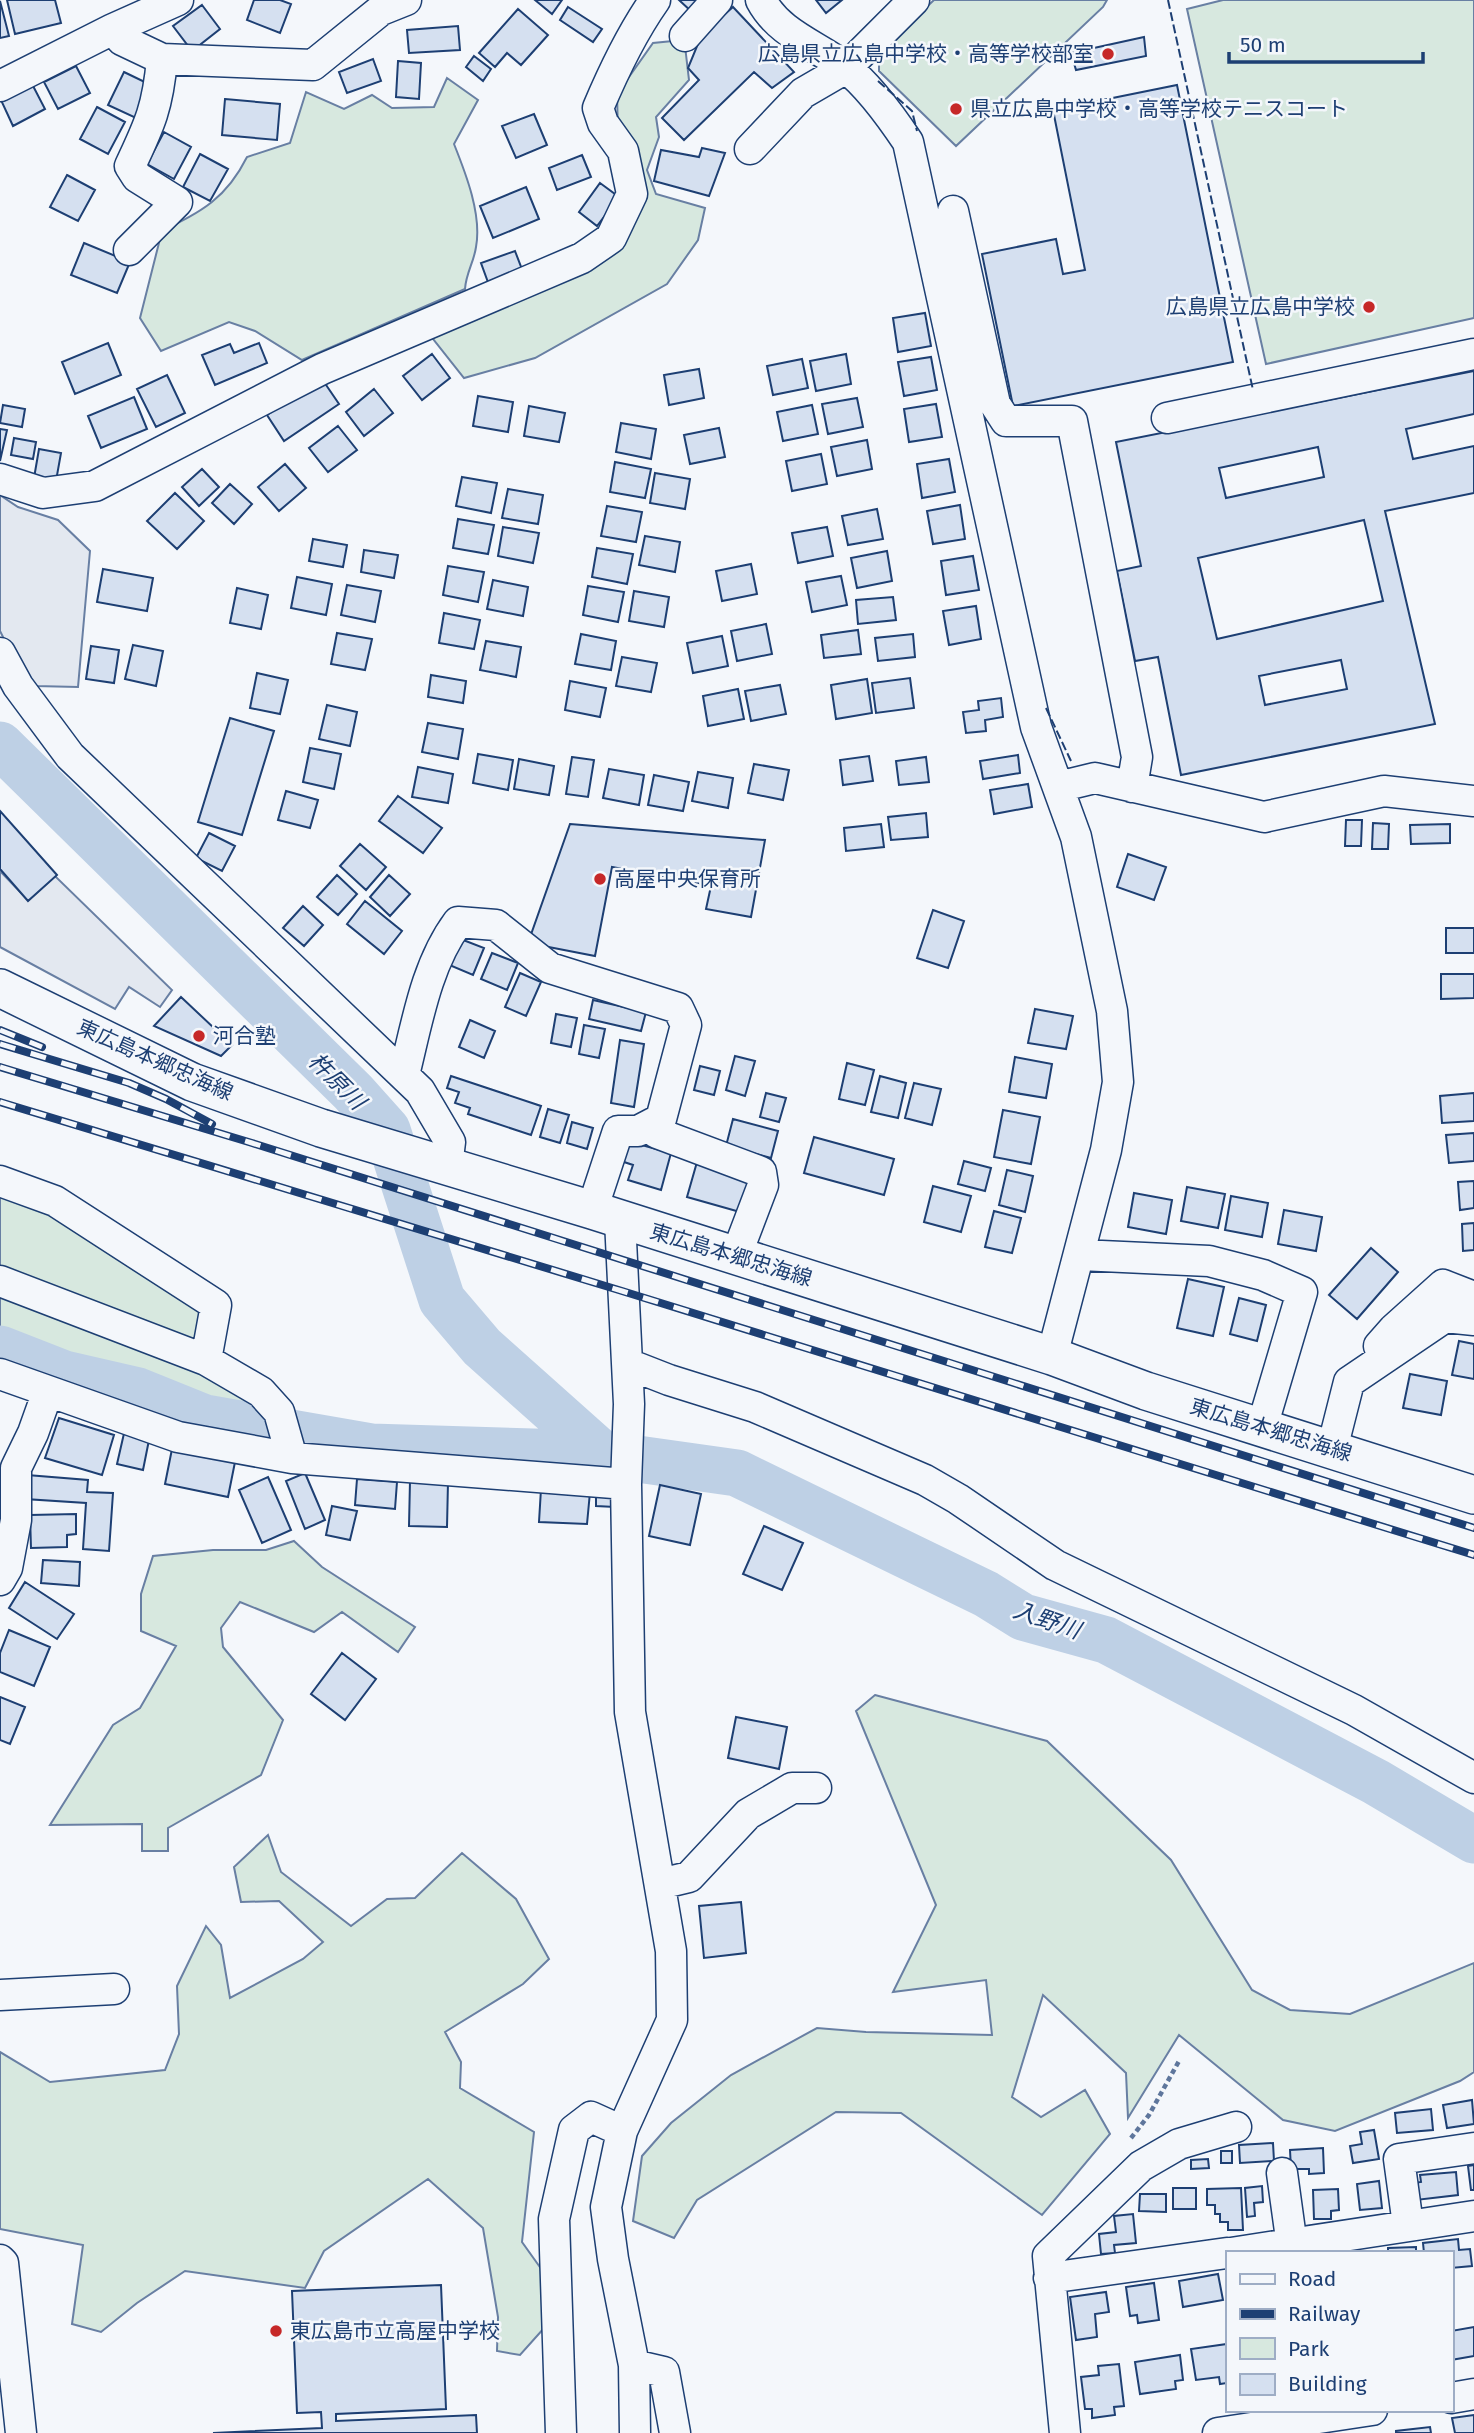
<svg xmlns="http://www.w3.org/2000/svg" width="1474" height="2433" font-family="'Fira Sans','Noto Sans JP',sans-serif">
<style>
.green{fill:#d7e8df;stroke:#687fa3;stroke-width:2}
.parking{fill:#e3e8f0;stroke:#687fa3;stroke-width:2}
.lines{fill:none;stroke-linecap:round;stroke-linejoin:round}
.river{stroke:#bed0e5;stroke-width:47}
.building{fill:#d5e0f0;stroke:#1d3f73;stroke-width:2;fill-rule:evenodd}
.minor-casing{stroke:#1d3f73;stroke-width:33}
.major-casing{stroke:#1d3f73;stroke-width:40}
.path{stroke:#5e769c;stroke-width:4.5;stroke-dasharray:5 3.5;stroke-linecap:butt}
.minor{stroke:#f4f7fb;stroke-width:30}
.major{stroke:#f4f7fb;stroke-width:37}
.rail-casing{stroke:#1d3f73;stroke-width:8}
.rail{stroke:#f4f7fb;stroke-width:5;stroke-dasharray:16;stroke-linecap:butt}
.fence{stroke:#1d3f73;stroke-width:2;stroke-dasharray:9 3.5;stroke-linecap:butt}
.poi-dot{fill:#c62828;stroke:#f4f7fb;stroke-width:2.5}
.labels{text-anchor:middle;stroke-width:5;stroke-linejoin:round;paint-order:stroke}
.poi-label{font-size:21px;fill:#1d3f73;stroke:#f4f7fb;text-anchor:start}
.street-label{font-size:21px;fill:#1d3f73;stroke:#f4f7fb}
.water-label{font-size:23px;font-style:italic;fill:#1d3f73;stroke:#f4f7fb}
</style>
<rect width="100%" height="100%" fill="#f4f7fb"/>
<path class="green" d="M934,0H1107L1103,7L956,146L879,71V52Z
M1223,0H1474V318L1266,364L1187,9Z
M693,39L685,46L689,80L656,117L659,137L647,170L656,194L705,208L698,240L667,284L535,358L464,378L430,335L613,248L640,201L618,133L617,94L653,43Z
M447,78L478,100L454,144C466,174 482,215 476,247C474,262 466,273 465,289L302,360L255,331L229,322L161,351L140,318L162,231C202,211 226,199 247,157L290,143L306,92L344,109L372,95L392,108L434,107Z
M0,1170L202,1313L196,1357L266,1396L264,1419L0,1334Z
M294,1541L322,1567L415,1627L398,1652L342,1612L314,1632L240,1602L221,1628L223,1647L283,1720L261,1775L168,1828V1851H142V1824L50,1825L113,1725L140,1708L176,1646L141,1631V1594L153,1556L213,1550H266Z
M875,1695L1047,1741L1171,1860L1252,1990L1290,2010L1350,2014L1474,1963V2072L1460,2081L1335,2131L1283,2120L1179,2035L1128,2118L1126,2073L1043,1995L1012,2097L1041,2117L1085,2090L1110,2134L1042,2215L901,2113L836,2112L697,2200L674,2238L633,2221L642,2156L671,2123L731,2075L817,2028L866,2032L992,2035L986,1980L893,1992L936,1905L856,1711Z
M268,1835L281,1872L351,1926L387,1899L415,1898L462,1853L516,1899L549,1959L523,1984L445,2032L461,2062L460,2088L534,2132L522,2242L547,2277L545,2327L520,2355L497,2351L498,2317L483,2228L428,2179L324,2251L305,2288L185,2271L137,2303L101,2332L72,2324L83,2245L0,2229V2052L50,2082L165,2070L179,2034L177,1986L206,1926L221,1945L230,1998L303,1959L323,1942L279,1901L241,1902L234,1867Z"/>
<path class="parking" d="M0,495L18,507L58,520L90,551L78,687L35,686L7,645L0,631Z
M0,871L28,900L55,876L172,990L160,1007L129,987L115,1009L0,947Z"/>
<g class="lines">
<path class="river" d="M0,745L353,1092L387,1130L442,1300L482,1347L602,1454
M0,1349L64,1374L138,1391L205,1418L371,1447L602,1454L737,1473L986,1594L1023,1617L1106,1640L1376,1782L1474,1840"/>
</g>
<path class="building" d="M7,0H55L61,23L15,34Z
M254,0H280L291,4L280,33L247,20Z
M535,0H562L552,14Z
M679,0H704L692,12Z
M816,0H842L826,13Z
M0,1L9,36L0,38Z
M202,5L220,29L192,51L173,26Z
M568,7L602,29L593,42L560,20Z
M733,7L794,72L772,88L754,72L684,140L662,118L699,80L688,68L702,34Z
M518,9L548,35L521,65L507,53L495,67L479,53Z
M458,26L460,50L409,53L407,30Z
M1144,37L1146,56L1076,70L1071,53Z
M474,56L491,69L483,81L466,67Z
M373,59L381,81L347,93L339,72Z
M398,61L421,63L419,99L396,97Z
M76,66L90,93L58,109L44,82Z
M124,72L151,85L136,118L108,105Z
M31,82L45,109L13,126L0,98Z
M1177,85L1233,362L1013,406L982,254L1056,239L1063,274L1085,270L1053,110Z
M225,99L280,104L277,140L222,135Z
M97,107L125,122L108,154L80,139Z
M534,114L547,145L516,158L502,126Z
M164,132L191,147L174,179L147,164Z
M702,148L725,153L709,196L654,181L661,150L699,157Z
M200,154L228,169L210,201L183,187Z
M582,155L591,177L557,190L549,168Z
M67,175L95,190L78,221L50,207Z
M600,183L619,197L597,226L579,212Z
M526,187L539,219L493,238L480,206Z
M84,243L130,262L117,293L71,275Z
M515,251L523,272L489,285L481,263Z
M925,313L931,346L898,352L893,318Z
M108,343L121,375L75,394L62,362Z
M259,343L267,363L215,385L202,355L230,344L234,353Z
M432,354L450,378L422,400L403,376Z
M846,354L851,384L816,391L810,361Z
M931,357L937,390L904,396L898,362Z
M802,359L808,388L773,395L767,366Z
M699,369L704,398L669,405L664,375Z
M1474,371V414L1406,429L1413,459L1474,446V493L1385,511L1435,724L1181,775L1158,657L1135,661L1117,571L1141,566L1116,442ZM1318,447L1324,477L1226,498L1219,468ZM1364,520L1383,601L1217,639L1198,558ZM1341,660L1347,689L1265,705L1259,676Z
M167,375L185,413L156,427L137,389Z
M322,379L339,404L284,441L267,415Z
M374,389L393,413L364,436L346,412Z
M478,396L513,402L508,432L473,426Z
M134,397L147,429L101,448L88,416Z
M857,398L863,427L828,434L822,404Z
M936,404L942,437L909,442L904,409Z
M3,405L25,409L22,427L0,423Z
M812,405L818,434L783,441L777,412Z
M529,406L565,413L559,442L524,436Z
M621,423L656,429L651,459L616,452Z
M338,426L357,450L328,472L309,448Z
M719,428L725,457L690,464L684,435Z
M0,429L7,430L0,461Z
M14,438L36,442L33,459L11,455Z
M867,440L872,469L837,476L831,447Z
M39,449L61,453L56,481L34,478Z
M821,454L827,484L792,491L786,461Z
M949,459L955,492L922,498L917,464Z
M615,462L651,469L645,498L610,492Z
M285,464L306,488L279,511L258,487Z
M202,469L219,487L199,506L182,487Z
M655,473L690,479L685,509L650,503Z
M462,477L497,483L491,513L456,506Z
M230,484L252,504L234,524L212,503Z
M508,489L543,495L538,524L502,518Z
M175,493L204,521L177,549L147,521Z
M960,505L965,539L933,544L927,511Z
M607,506L642,512L636,542L601,536Z
M877,509L883,539L848,545L842,516Z
M458,519L494,525L488,554L453,548Z
M503,527L539,533L533,563L498,556Z
M827,527L833,556L798,563L792,533Z
M645,536L680,542L675,572L639,565Z
M313,539L347,545L343,567L309,561Z
M597,548L633,554L627,584L592,577Z
M364,550L398,555L394,578L361,572Z
M887,551L892,581L857,588L851,558Z
M973,556L979,590L946,595L941,561Z
M751,564L757,594L722,601L716,571Z
M448,566L484,572L478,602L443,595Z
M103,569L153,578L147,611L97,602Z
M841,576L847,605L812,612L806,582Z
M297,577L332,584L326,615L291,608Z
M493,580L528,587L523,616L487,609Z
M347,585L381,591L375,622L341,615Z
M588,586L624,592L618,622L583,615Z
M237,588L268,595L261,629L230,623Z
M634,591L669,597L664,627L629,621Z
M893,597L896,620L858,624L856,600Z
M976,606L981,639L949,645L943,611Z
M444,613L480,620L474,649L439,643Z
M766,624L772,654L737,661L731,631Z
M858,630L861,654L824,658L821,635Z
M337,633L372,639L365,670L331,664Z
M581,634L616,641L611,670L575,664Z
M913,634L915,657L878,661L875,638Z
M722,636L728,666L693,673L687,643Z
M486,641L521,647L516,677L480,670Z
M133,645L163,651L156,686L125,679Z
M91,646L119,650L114,683L86,679Z
M622,657L657,663L651,692L616,686Z
M257,673L288,680L280,714L250,708Z
M431,675L466,681L463,703L428,697Z
M910,678L914,708L876,713L872,683Z
M867,679L872,713L836,719L831,685Z
M570,681L606,688L600,717L565,710Z
M780,685L786,714L751,721L745,691Z
M738,689L744,719L708,726L703,696Z
M1001,698L1003,717L985,720L986,731L966,733L963,712L979,710L978,701Z
M327,705L357,712L350,746L319,739Z
M230,718L274,731L242,835L198,822Z
M428,723L463,729L458,759L422,752Z
M310,748L341,754L334,789L303,782Z
M478,754L513,760L508,790L473,783Z
M1018,755L1020,773L983,779L980,761Z
M869,756L873,781L843,785L840,760Z
M572,757L594,760L588,797L566,794Z
M926,757L929,782L899,785L896,761Z
M519,759L554,766L549,795L514,789Z
M754,764L789,770L783,800L748,793Z
M418,767L453,774L448,803L412,797Z
M609,769L644,775L639,805L603,798Z
M698,772L733,778L728,808L692,801Z
M654,775L689,782L683,811L648,805Z
M1028,784L1032,807L994,814L990,790Z
M286,791L318,800L310,828L278,820Z
M398,796L442,828L423,853L379,821Z
M0,811L57,875L28,901L0,869Z
M926,813L928,837L891,840L888,817Z
M1346,820H1362L1361,846H1345Z
M1373,823L1389,824L1388,849H1372Z
M570,824L765,840L751,917L706,909L711,886L612,867L595,956L528,943Z
M881,824L884,847L846,851L844,828Z
M1450,824V843L1411,844L1410,825Z
M209,833L235,846L222,871L196,858Z
M360,844L386,867L366,890L340,866Z
M1128,854L1166,867L1154,900L1117,887Z
M337,875L357,894L338,915L317,897Z
M389,875L410,894L390,916L370,897Z
M365,901L402,931L384,954L347,924Z
M303,906L323,925L304,946L283,928Z
M933,910L964,921L948,968L917,958Z
M1446,928H1474V953H1446Z
M458,938L484,948L473,975L447,964Z
M492,953L518,963L507,990L481,979Z
M520,973L541,982L526,1016L505,1007Z
M1441,974H1474V998L1441,999Z
M181,997L232,1045L221,1056L154,1026Z
M593,1000L646,1012L641,1031L589,1019Z
M1035,1009L1073,1016L1066,1049L1028,1043Z
M556,1014L577,1018L571,1047L551,1043Z
M470,1020L495,1031L484,1058L459,1047Z
M584,1025L605,1029L599,1058L579,1054Z
M620,1040L644,1044L634,1107L611,1103Z
M735,1056L755,1061L745,1096L726,1090Z
M1015,1057L1052,1064L1046,1098L1009,1092Z
M847,1063L874,1070L865,1105L839,1099Z
M700,1066L720,1071L714,1095L694,1090Z
M451,1076L541,1106L531,1135L468,1114L470,1108L455,1103L459,1092L447,1088Z
M880,1076L906,1083L898,1118L871,1112Z
M914,1083L941,1089L932,1125L905,1118Z
M766,1093L786,1098L779,1122L760,1117Z
M1474,1093V1121L1442,1123L1440,1096Z
M548,1109L569,1115L560,1143L540,1137Z
M1003,1110L1040,1117L1031,1164L994,1157Z
M733,1119L778,1131L771,1158L726,1146Z
M572,1122L593,1128L587,1149L567,1143Z
M1474,1133V1161L1449,1163L1446,1135Z
M814,1137L894,1159L884,1195L804,1173Z
M627,1141L671,1153L661,1190L628,1180L633,1165L621,1161Z
M964,1161L991,1168L985,1191L958,1184Z
M697,1162L750,1177L740,1212L687,1197Z
M1007,1170L1033,1176L1025,1212L999,1205Z
M1474,1181V1208L1460,1210L1458,1182Z
M933,1186L971,1196L961,1232L924,1222Z
M1187,1187L1225,1194L1218,1228L1181,1221Z
M1134,1193L1172,1200L1166,1234L1128,1227Z
M1231,1196L1268,1203L1262,1237L1225,1230Z
M1284,1210L1322,1217L1316,1251L1278,1244Z
M994,1211L1021,1218L1012,1253L985,1247Z
M1474,1223V1250L1463,1251L1462,1224Z
M1371,1248L1398,1272L1357,1319L1329,1295Z
M1188,1279L1224,1287L1213,1336L1177,1328Z
M1239,1298L1266,1305L1257,1341L1230,1334Z
M1459,1341L1474,1344V1379L1452,1375Z
M1410,1374L1447,1381L1441,1415L1403,1408Z
M59,1418L114,1435L102,1475L45,1458Z
M125,1429L150,1435L143,1470L117,1464Z
M172,1449L235,1462L228,1497L165,1484Z
M305,1473L325,1520L305,1529L286,1481Z
M27,1475L88,1480L87,1492L113,1493L109,1551L83,1549L86,1503L25,1499Z
M268,1477L291,1530L262,1543L239,1490Z
M357,1479L397,1482L395,1509L355,1505Z
M410,1481L448,1482L447,1527L409,1526Z
M660,1485L701,1494L690,1545L649,1536Z
M541,1489L590,1492L587,1524L539,1522Z
M596,1491L616,1492L615,1507L596,1506Z
M332,1506L357,1511L350,1540L326,1535Z
M76,1514V1534L67,1535V1547L31,1548L30,1515Z
M764,1526L803,1543L782,1590L743,1574Z
M43,1560L80,1562L79,1586L41,1583Z
M25,1582L74,1614L57,1639L9,1608Z
M9,1630L50,1647L34,1686L0,1672V1653Z
M342,1653L376,1679L345,1720L311,1694Z
M0,1697L25,1707L10,1744L0,1740Z
M736,1717L787,1727L779,1769L728,1758Z
M741,1902L746,1953L704,1958L699,1906Z
M1472,2100L1474,2124L1447,2128L1443,2105Z
M1431,2109L1433,2130L1397,2133L1395,2113Z
M1374,2130L1379,2159L1353,2163L1350,2146L1362,2144L1360,2132Z
M1273,2143L1274,2161L1240,2163L1239,2145Z
M1323,2148L1324,2173L1309,2174V2169H1291L1290,2150Z
M1221,2151H1232V2163H1221Z
M1208,2159L1209,2168L1191,2169V2160Z
M1474,2165V2190H1471L1468,2166Z
M1456,2172L1458,2195L1416,2200L1414,2183L1421,2182L1420,2175Z
M1379,2181L1382,2208L1360,2210L1357,2184Z
M1262,2186L1263,2202L1254,2203L1255,2216L1247,2217L1245,2188Z
M1173,2188H1196V2209H1173Z
M1241,2188L1243,2230H1228V2222H1220V2214H1215V2205H1207V2189Z
M1338,2189L1339,2210L1331,2211V2219H1314L1313,2190Z
M1140,2194H1166V2212L1139,2211Z
M1133,2214L1136,2243L1114,2245L1115,2253L1101,2254L1099,2234L1116,2232L1114,2216Z
M1458,2239L1459,2250L1470,2249L1472,2266L1451,2268V2253H1424L1423,2243Z
M1416,2247V2253H1388V2248Z
M1218,2274L1223,2300L1183,2307L1179,2281Z
M1154,2283L1159,2320L1138,2323L1137,2315L1130,2316L1126,2287Z
M441,2285L446,2409L336,2414V2421L476,2415L477,2433H213L322,2428L321,2412L297,2413L292,2291Z
M1106,2292L1109,2312L1095,2314L1097,2337L1076,2340L1070,2297Z
M1474,2327V2356L1451,2360V2331Z
M1227,2344V2383L1220,2384L1219,2377L1196,2380L1191,2349Z
M1180,2355L1183,2380L1175,2381L1176,2389L1140,2394L1135,2362Z
M1119,2364L1124,2406L1114,2407L1115,2415L1092,2418V2409H1085L1081,2377L1099,2375L1098,2366Z
M1474,2415V2433H1455L1452,2418Z
M1430,2427L1431,2433H1396V2431Z"/>
<g class="lines">
<g class="minor-casing">
<path id="minor" d="M761,0C779,34 816,45 845,67C868,85 892,118 908,142L1036,727L1076,837L1112,1011L1118,1082L1106,1150L1052,1356
M113,29L122,40L162,59L313,65L381,10L406,0
M685,36L717,0
M0,86L113,29L178,0
M750,149L803,93L846,68L914,0
M953,211L995,404L1006,421H1072L1137,757L1132,787
M129,250L177,202L137,177L130,166C150,124 158,106 162,59
M1167,418L1474,354
M0,479L43,493L95,486L322,369L582,258L611,238L632,194L623,151L603,123L598,108C614,70 631,34 655,0
M0,653L18,686L70,756L420,1091L450,1142L447,1166
M1058,787L1095,778L1264,817L1384,791L1474,801
M404,1075C417,1023 426,965 458,922L496,925L550,968L678,1008L686,1025L661,1119L638,1131H618L592,1210
M650,1125L657,1133L761,1172L763,1185L736,1256
M0,1181L55,1201L216,1305L206,1360
M620,1220L629,1404L626,1484L630,1712L671,1951L672,2020L622,2131L606,2207L613,2259L634,2365L635,2433
M1080,1255L1209,1261L1263,1275L1302,1292L1262,1427
M0,1281L206,1360L261,1392L279,1412L292,1458
M1379,1346L1394,1329L1443,1285L1474,1297
M628,1364L669,1380L755,1407L925,1480L958,1499L1055,1565L1354,1710L1474,1778
M0,1374L178,1437L292,1458L626,1484
M1332,1449L1349,1382L1445,1317L1474,1320
M0,1580L7,1568L16,1520V1468L33,1433L48,1391
M660,1884L689,1877L748,1814L792,1788H816
M0,1995L114,1989
M1282,2173L1293,2253
M1408,2225L1399,2159L1474,2148
M1231,2253L1474,2216
M0,2260L3,2263L21,2433
M1049,2278L1227,2253
M634,2365L664,2372L675,2433
M1451,2398L1474,2394
M561,2433L554,2219L574,2130L591,2117L622,2131
M1065,2433L1048,2256L1141,2166L1179,2144L1236,2127
M1218,2433L1372,2410"/>
</g>
<g class="major-casing">
<path id="major" d="M0,988L192,1082L321,1128L592,1210L1052,1356L1146,1391L1474,1495"/>
</g>
<path class="path" d="M1131,2138L1149,2115L1179,2061"/>
<use href="#minor" class="minor"/>
<use href="#major" class="major"/>
<g class="rail-casing">
<path id="rail" d="M0,1030L42,1047
M0,1044L129,1083L166,1099L212,1124
M0,1067L252,1143L1474,1528
M0,1102L622,1291L1474,1555"/>
</g>
<use href="#rail" class="rail"/>
<path class="fence" d="M1168,0L1253,390
M878,81L912,111L917,131
M1046,708L1071,761"/>
</g>
<g class="poi-dot">
<circle cx="1108" cy="54" r="7"/>
<circle cx="956" cy="109" r="7"/>
<circle cx="1369" cy="307" r="7"/>
<circle cx="600" cy="879" r="7"/>
<circle cx="199" cy="1036" r="7"/>
<circle cx="276" cy="2331" r="7"/>
</g>
<g class="labels">
<g class="poi-label">
<text x="1094" y="61" text-anchor="end">広島県立広島中学校・高等学校部室</text>
<text x="970" y="116">県立広島中学校・高等学校テニスコート</text>
<text x="1355" y="314" text-anchor="end">広島県立広島中学校</text>
<text x="614" y="886">高屋中央保育所</text>
<text x="213" y="1043">河合塾</text>
<text x="290" y="2338">東広島市立高屋中学校</text>
</g>
<g class="street-label">
<text transform="translate(155 1060) rotate(24)" y="7">東広島本郷忠海線</text>
<text transform="translate(731 1255) rotate(17)" y="7">東広島本郷忠海線</text>
<text transform="translate(1271 1430) rotate(17)" y="7">東広島本郷忠海線</text>
</g>
<g class="water-label">
<text transform="translate(337 1081) rotate(45)" y="8">杵原川</text>
<text transform="translate(1047 1620) rotate(19)" y="8">入野川</text>
</g>
</g>
<rect x="1226" y="2251" width="228" height="161" fill="#f4f7fb" stroke="#9eadc5" stroke-width="2"/>
<rect x="1240" y="2274" width="35" height="10" fill="#f4f7fb" stroke="#9eadc5" stroke-width="2"/>
<text x="1288" y="2286" font-size="21" fill="#1d3f73">Road</text>
<rect x="1240" y="2309" width="35" height="10" fill="#1d3f73" stroke="#9eadc5" stroke-width="2"/>
<text x="1288" y="2321" font-size="21" fill="#1d3f73">Railway</text>
<rect x="1240" y="2338" width="35" height="21" fill="#d7e8df" stroke="#9eadc5" stroke-width="2"/>
<text x="1288" y="2356" font-size="21" fill="#1d3f73">Park</text>
<rect x="1240" y="2374" width="35" height="21" fill="#d5e0f0" stroke="#9eadc5" stroke-width="2"/>
<text x="1288" y="2391" font-size="21" fill="#1d3f73">Building</text>
<path d="M1229 52v10h194v-10" fill="none" stroke="#1d3f73" stroke-width="3.5"/>
<text x="1240" y="52" font-size="21" fill="#1d3f73" stroke="#f4f7fb" stroke-width="5" paint-order="stroke">50 m</text>
</svg>
